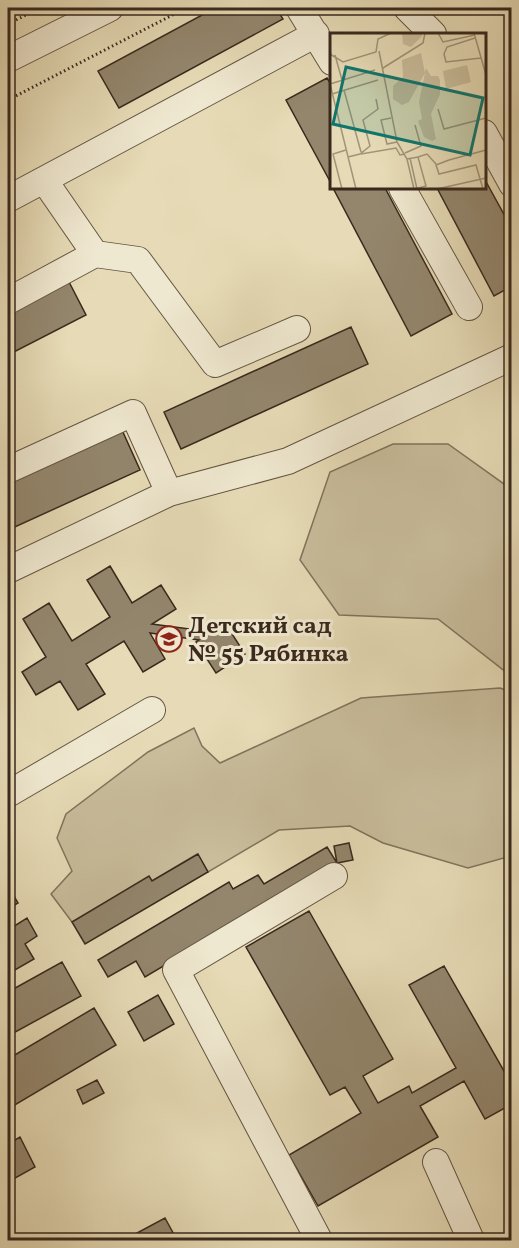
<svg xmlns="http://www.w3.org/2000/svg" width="519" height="1248" font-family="Vollkorn,serif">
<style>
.green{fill:#c9bd9c;stroke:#81735c;stroke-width:1.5}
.building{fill:#93866d;stroke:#39291d;stroke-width:1.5}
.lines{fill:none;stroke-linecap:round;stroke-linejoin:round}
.minor-casing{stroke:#645643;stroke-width:28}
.path{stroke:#39291d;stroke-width:3;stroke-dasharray:1.5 3;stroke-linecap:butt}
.minor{stroke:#efe8d0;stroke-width:26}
.labels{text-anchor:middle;stroke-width:6;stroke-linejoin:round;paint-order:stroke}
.poi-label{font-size:24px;font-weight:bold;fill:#39291d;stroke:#efe8d0;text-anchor:start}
.inset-road{fill:none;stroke:#a19479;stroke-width:1.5}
.view{fill:#0f766e;fill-opacity:0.15;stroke:#0f766e;stroke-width:3}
.inset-edge{fill:none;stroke:#39291d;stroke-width:3}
</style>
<rect width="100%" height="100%" fill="#e6dbb6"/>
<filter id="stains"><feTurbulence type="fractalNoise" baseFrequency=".00333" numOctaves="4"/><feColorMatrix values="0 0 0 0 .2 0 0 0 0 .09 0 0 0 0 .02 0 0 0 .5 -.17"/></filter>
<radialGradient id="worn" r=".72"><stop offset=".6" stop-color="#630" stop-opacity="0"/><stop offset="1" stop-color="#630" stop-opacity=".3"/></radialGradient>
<path class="green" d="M393,444H448L511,489V676L438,619L339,615L300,560L330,472Z
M500,688L511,692V856L468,868L383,843L350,826L279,830L208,872L197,854L152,881L149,877L72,922L51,894L72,871L57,838L66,814L148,752L194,728L202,746L220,763L361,698Z"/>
<path class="building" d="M215,8H276L283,19L119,108L98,71Z
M327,78L332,86V185L286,100Z
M484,178L512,229V286L494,296L437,188H484Z
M333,188H385L452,314L411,336Z
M67,278L86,315L8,355V309Z
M351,327L368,364L181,449L164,412Z
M122,430L140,470L8,530V482Z
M110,566L132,603L161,585L176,609L152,624L212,632L225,623L245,654L216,673L196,642L199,640L150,633L165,659L143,672L124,641L86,664L105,694L78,710L60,681L36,695L22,672L46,657L23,619L49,603L72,641L110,617L87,580Z
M349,843L353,860L337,863L334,846Z
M327,847L337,863L145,977L136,961L108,977L98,960L229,882L233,889L258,875L264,884Z
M198,854L208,872L85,944L72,922L149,876L152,881Z
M8,886L18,903L8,909Z
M309,911L393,1059L363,1076L378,1103L409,1086L412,1093L456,1068L409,985L444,966L512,1085V1104L485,1119L464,1081L420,1106L438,1137L318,1206L289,1155L361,1113L345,1087L330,1095L246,947Z
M27,918L37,936L25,944L34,959L8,974V930Z
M62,962L81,996L8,1036V992Z
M158,995L174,1024L144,1041L128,1012Z
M94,1008L116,1045L8,1109V1059Z
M97,1080L104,1093L83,1104L77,1090Z
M20,1137L35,1167L8,1182V1144Z
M165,1218L177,1240H124Z"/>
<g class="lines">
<g class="minor-casing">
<path id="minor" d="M299,8L332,62
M407,8L433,34
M8,59L110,8
M484,133L512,184
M44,180L95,254
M402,188L469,307
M8,199L316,34
M8,301L95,254L138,260L215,364L297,329
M8,470L133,413L169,493
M8,570L169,493L288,461L512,357
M8,794L152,710
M436,1162L471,1240
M319,1240L176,970L334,876"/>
</g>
<path class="path" d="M8,24L40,8
M8,100L186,8"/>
<use href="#minor" class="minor"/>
</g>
<defs>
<g id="school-ring" transform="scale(1.35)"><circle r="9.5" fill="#efe8d0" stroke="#8f2418" stroke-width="1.5"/><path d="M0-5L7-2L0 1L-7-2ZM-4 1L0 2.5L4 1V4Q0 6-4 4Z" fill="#8f2418"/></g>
</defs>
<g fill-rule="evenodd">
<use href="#school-ring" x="169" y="639"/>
</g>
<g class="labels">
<g class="poi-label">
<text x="188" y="633">Детский сад<tspan x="188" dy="28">№ 55 Рябинка</tspan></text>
</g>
</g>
<g transform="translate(330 33)">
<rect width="156" height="156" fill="#e6dbb6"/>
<path d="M72,0H92V3L81,14L73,11ZM91,20L95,40L79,69L72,72L63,66V53L73,44L72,27ZM137,32L141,49L116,56L113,38ZM96,35L101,43H108L110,47V61L101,81L106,106L102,108L94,104L88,88L92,86L89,69Z" fill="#c9bd9c"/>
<path class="inset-road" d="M108,0L113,9L145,2M144,0L156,42M145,5L117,14L114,21L116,29L151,25M49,18L67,109L77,126L84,156M0,21L13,29L46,19L48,6L61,0M5,22L12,47M53,35L93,10L95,0M14,57L31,119M2,61L48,47M108,76L114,96L156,85M61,85L51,87L57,111L67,109M75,120L91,113L85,92M31,121L66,115L70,122L75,121M18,124L30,121L40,113L33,87L48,76L46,66M88,124L97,121L106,131M80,125L87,156M77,126L88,124L96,153L85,156M119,127L106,132L109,141L146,132L153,156M119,127L156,117M12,156L3,121L16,117M26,156L0,51L45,37M107,156L156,145"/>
<path class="view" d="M16,34L153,65L140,122L3,91Z"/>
<rect width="156" height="156" class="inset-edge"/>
</g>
<rect width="519" height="1248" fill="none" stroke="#e6dbb6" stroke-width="30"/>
<rect x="9" y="9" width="501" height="1230" fill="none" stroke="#39291d" stroke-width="3"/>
<rect x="15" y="15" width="489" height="1218" fill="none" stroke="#39291d" stroke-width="1.5"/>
<rect width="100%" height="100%" filter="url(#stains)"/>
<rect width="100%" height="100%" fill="url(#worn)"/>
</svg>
